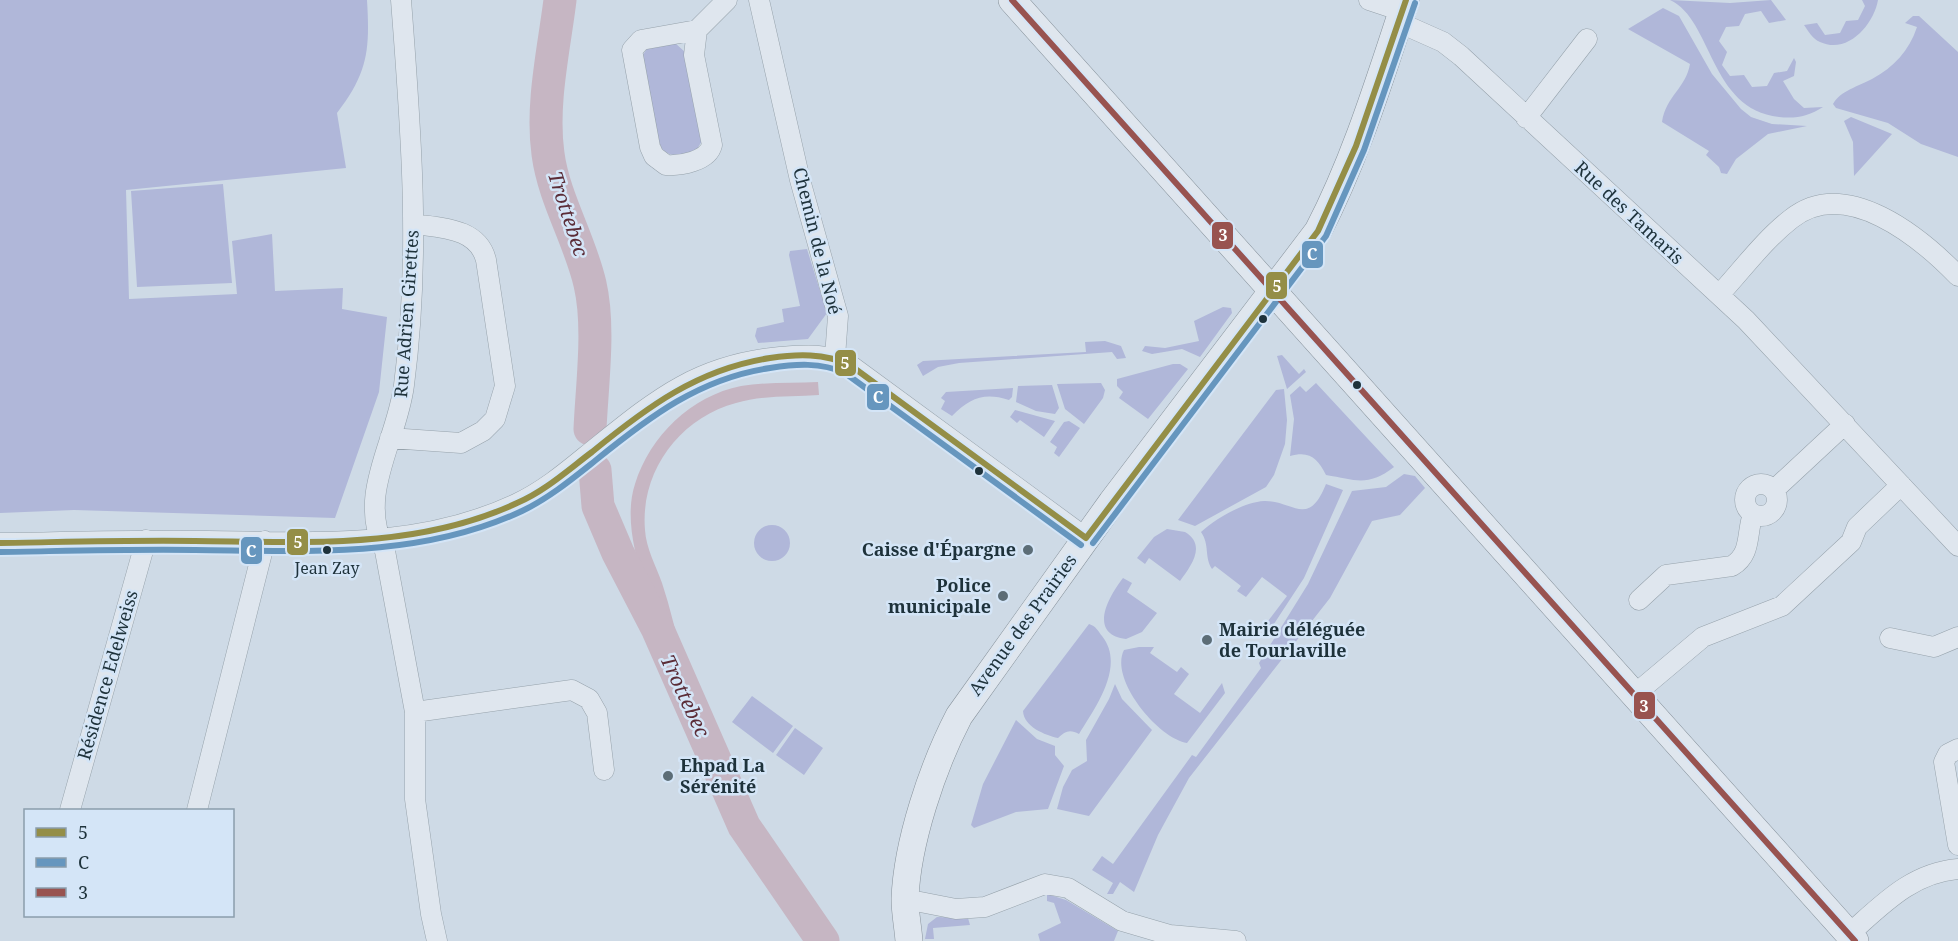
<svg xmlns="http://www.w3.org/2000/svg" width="1958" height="941" font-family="'Noto Serif',serif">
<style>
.grass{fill:#b0b7d9}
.water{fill:#c6b6c3}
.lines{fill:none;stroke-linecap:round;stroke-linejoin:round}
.river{stroke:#c6b6c3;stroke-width:33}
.street-casing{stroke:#96a2ab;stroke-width:21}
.secondary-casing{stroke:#87929b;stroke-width:28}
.street{stroke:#dfe6ee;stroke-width:20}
.secondary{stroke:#dfe6ee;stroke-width:27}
.bus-1-casing{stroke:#d4e5f7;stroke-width:10}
.bus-2-casing{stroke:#d4e5f7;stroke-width:10}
.bus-3-casing{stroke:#d4e5f7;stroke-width:10}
.bus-1{stroke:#948e47;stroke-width:6}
.bus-2{stroke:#6696be;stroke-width:6}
.bus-3{stroke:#985350;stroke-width:6}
.bus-dot{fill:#1e323b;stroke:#d4e5f7;stroke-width:2}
.poi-dot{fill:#5c6d77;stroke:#d4e5f7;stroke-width:2}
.labels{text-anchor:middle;stroke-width:5;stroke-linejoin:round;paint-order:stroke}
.bus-label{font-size:16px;fill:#1e323b;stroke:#d4e5f7}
.street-label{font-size:18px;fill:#1e323b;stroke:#d4e5f7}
.poi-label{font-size:18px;font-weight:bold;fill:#1e323b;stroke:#d4e5f7;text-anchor:end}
.water-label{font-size:20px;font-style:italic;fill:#5b2d38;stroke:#d4e5f7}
.line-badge{stroke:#d4e5f7;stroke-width:2}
.badge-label{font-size:16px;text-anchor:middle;font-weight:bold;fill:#fff}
</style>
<rect width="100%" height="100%" fill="#cedae6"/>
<path class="grass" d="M0,0H367C370,50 368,73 337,113L346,168L126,190L129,299L237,294L232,241L272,234L275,291L343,288L342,309L387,317L379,392L335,518L74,510L0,513Z
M1670,0L1730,3L1771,0L1786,20L1769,23L1761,11L1745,14L1739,26L1726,27L1719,41L1727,52L1722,65L1730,76L1744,75L1752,87L1767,86L1774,73L1787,71L1794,58L1796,62L1794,76L1783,81L1794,99L1804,108L1823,107C1809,116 1796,119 1779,117C1709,109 1713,20 1670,0Z
M1862,0H1878C1874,24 1848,55 1820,42C1813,39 1808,31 1804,25L1817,23L1825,35L1840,33L1846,21L1858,20L1865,6Z
M1663,8L1679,16L1712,74L1741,109L1751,117L1772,124L1807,126L1768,134L1736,159L1727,174L1721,173L1719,167L1706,155L1709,151L1662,122C1666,96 1686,88 1690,64L1628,29Z
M1913,16H1919L1958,52V157L1921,144L1888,123L1836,108L1833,104C1840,91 1859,86 1872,79C1894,67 1909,51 1917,27L1905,23Z
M675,43L685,52L703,139L696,151C680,156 671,159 659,146L641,58L648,47Z
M1851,117L1892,134L1854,176L1853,142L1844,121Z
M223,184L232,283L137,287L131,191Z
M807,249L827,313L808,339L758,343L755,336L757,328L784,322L782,309L800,306L789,255L790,251Z
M1223,307L1231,308L1232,313L1200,357L1182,349L1152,354L1142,351L1145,346L1165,348L1199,341L1194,321Z
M1105,341L1121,346L1126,358L1117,359L1112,352L959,363L938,367L923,376L917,365L923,361L1086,352L1085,342Z
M1282,355L1299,374L1304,369L1306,372L1287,389L1277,356Z
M1173,364H1180L1188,369L1148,419L1119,398L1123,392L1117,386V379Z
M1101,383L1105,390L1103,398L1084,424L1065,409L1057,384Z
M1316,383L1394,467C1368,487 1356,480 1326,475C1318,459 1310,450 1290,456L1294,419L1290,395L1300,386L1306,392Z
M1052,385L1059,408L1055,414L1036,411L1016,402L1018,386Z
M1013,388L1012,397L1009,400C984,392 970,398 952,416L941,409L945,401L941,398L946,392Z
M1284,389L1287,420L1285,444L1274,475L1266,487L1195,526L1178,520L1276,390Z
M1015,410L1055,421L1044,437L1020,420L1017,423L1010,417Z
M1069,421L1080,428L1059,457L1054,453L1057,447L1050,442L1064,422Z
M1404,474L1415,476L1425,488L1400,515L1372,521L1330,598L1189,778L1158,835L1134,892L1120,882L1113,894H1107L1113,883L1092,870L1102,856L1113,864L1192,755L1196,757L1261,668L1259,663L1308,584L1352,491L1386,487Z
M1326,484L1343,490L1304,578L1268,633L1262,629L1287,596L1262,577L1246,597L1237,591L1241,586L1215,566L1212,569C1204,557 1210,545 1201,532C1215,519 1244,502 1264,501C1293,500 1308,529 1326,484Z
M754 543a18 18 0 1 1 36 0a18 18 0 1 1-36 0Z
M1167,529L1185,532C1207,545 1191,566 1180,581L1149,558L1145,564L1137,558L1154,537Z
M1123,578L1132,583L1127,592L1157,613L1142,632L1126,639C1087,634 1109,596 1123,578Z
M1089,624C1096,626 1098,631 1102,636C1126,666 1095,708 1079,734C1070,729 1065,731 1058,738C1045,735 1024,727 1023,711Z
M1139,647H1154L1150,653L1177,672L1181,667L1189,674L1174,694L1200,713L1222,683L1225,693L1187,743C1158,738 1109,679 1124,650Z
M1115,684L1122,699L1152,730L1089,816L1057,809L1063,787L1072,770L1087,761L1086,740L1109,699Z
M752,696L793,726L773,753L732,722Z
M1016,720L1037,739L1055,746V755L1064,766L1048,809L1016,812L974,828L971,825L983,784Z
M795,728L823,748L804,775L776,755Z
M1047,894L1066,900L1118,931L1114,941H1040L1038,934L1061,923L1054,903L1047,901Z
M937,917L968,918L970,925L933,928L934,939H925L928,924Z"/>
<path class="water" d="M818,382L819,395C792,397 762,395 736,403C680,418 640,471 645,530C646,548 656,566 662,583C670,607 676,633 682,658L668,665L633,589L644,582C634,553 625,514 635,484C650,436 691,396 741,386C765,382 793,383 818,382Z"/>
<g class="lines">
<path class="river" d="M560,0C554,49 541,104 548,154C554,199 580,240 590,284C600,327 592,384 590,429
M595,470L598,506L618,553L658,630L744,826L823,941"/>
<g class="street-casing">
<path id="street" d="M401,0C411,128 421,257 404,385C397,442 356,494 385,551L415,712V799L431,914L437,941
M759,0L800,180L838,316L835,357
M1369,0L1402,11
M1398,22L1443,42L1461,56L1746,320L1958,546
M697,30L694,55L712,145C708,161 681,166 666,165L654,156L650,147L632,50L641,40Z
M697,30L727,0
M1526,118L1587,39
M1719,295C1742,270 1764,240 1791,219C1846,175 1921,238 1958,276
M390,438L461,443L483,431L495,419L505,386L486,260C478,228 442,228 414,224
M1745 500a16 16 0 1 1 32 0a16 16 0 1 1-32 0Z
M1774,490L1845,424
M0,543C69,542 139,540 208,541C313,542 418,550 516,504C542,492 564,474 586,456C651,404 693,365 780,357C805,355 827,353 850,365L1086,538
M1639,600L1666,575L1732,566C1752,554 1746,534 1753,514
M1890,638L1934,647L1958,637
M1634,695L1703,637L1782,606L1851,542L1857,527L1901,485
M415,712L572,690L589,699L597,713L604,770
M1958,749L1948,754L1944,762L1958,845
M70,810L146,540
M197,810L265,541
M905,899L956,909L985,907L1045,884L1068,888L1122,921L1170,935L1236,941
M1849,934C1882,905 1911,873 1958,869"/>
</g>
<g class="secondary-casing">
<path id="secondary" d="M1012,0L1855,941
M909,941C908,927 905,913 905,899C907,842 933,766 959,716L1112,502L1318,231C1356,158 1380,78 1406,0"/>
</g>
<use href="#street" class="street"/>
<use href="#secondary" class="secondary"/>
<g class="bus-1-casing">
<path id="bus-1" d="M1086,538L1318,231L1356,146L1406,0
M0,543C65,542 130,540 195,541C304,542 416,550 517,503C545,491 568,470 592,452C647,407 698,369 770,358C797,354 824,353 850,365L1086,538"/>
</g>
<g class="bus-2-casing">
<path id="bus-2" d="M1093,543L1326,236L1364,150L1415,3
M0,552C65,551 130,549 195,550C305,551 420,559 522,511C549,498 572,479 596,460C649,417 700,378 770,368C795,364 821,362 845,373L1081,545"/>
</g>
<g class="bus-3-casing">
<path id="bus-3" d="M1012,0L1855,941"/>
</g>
<use href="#bus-1" class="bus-1"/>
<use href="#bus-2" class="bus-2"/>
<use href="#bus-3" class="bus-3"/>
</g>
<g class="bus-dot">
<circle cx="1263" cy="319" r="5"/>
<circle cx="1357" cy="385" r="5"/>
<circle cx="979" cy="471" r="5"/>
<circle cx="327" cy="550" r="5"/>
</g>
<g class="poi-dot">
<circle cx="1028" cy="550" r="6"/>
<circle cx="1003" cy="596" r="6"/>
<circle cx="1207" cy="640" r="6"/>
<circle cx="668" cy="776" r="6"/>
</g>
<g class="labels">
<g class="bus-label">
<text x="327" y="574">Jean Zay</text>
</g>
<g class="street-label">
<text transform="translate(1629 213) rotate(43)" y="6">Rue des Tamaris</text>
<text transform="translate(817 241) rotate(76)" y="6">Chemin de la Noé</text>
<text transform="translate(407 314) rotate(-86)" y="6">Rue Adrien Girettes</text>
<text transform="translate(1023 625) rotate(-54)" y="6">Avenue des Prairies</text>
<text transform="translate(108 675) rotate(-74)" y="6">Résidence Edelweiss</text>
</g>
<g class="poi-label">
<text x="1016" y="556">Caisse d'Épargne</text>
<text x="991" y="592">Police<tspan x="991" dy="21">municipale</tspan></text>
<text x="1219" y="636" text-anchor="start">Mairie déléguée<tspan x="1219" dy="21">de Tourlaville</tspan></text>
<text x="680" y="772" text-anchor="start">Ehpad La<tspan x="680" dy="21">Sérénité</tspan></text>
</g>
<g class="water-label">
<text transform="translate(568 214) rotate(72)" y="7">Trottebec</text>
<text transform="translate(685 696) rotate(65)" y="7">Trottebec</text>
</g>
</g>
<g class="line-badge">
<rect x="1211" y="221" width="23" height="29" rx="6" fill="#985350"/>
<rect x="1301" y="240" width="23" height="29" rx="6" fill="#6696be"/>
<rect x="1265" y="271" width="23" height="29" rx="6" fill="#948e47"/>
<rect x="834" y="349" width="23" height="28" rx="6" fill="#948e47"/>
<rect x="866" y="383" width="24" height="28" rx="6" fill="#6696be"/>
<rect x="286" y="528" width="23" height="28" rx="6" fill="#948e47"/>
<rect x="240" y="536" width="23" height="29" rx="6" fill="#6696be"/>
<rect x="1633" y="691" width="23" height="29" rx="6" fill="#985350"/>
</g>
<g class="badge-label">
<text x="1223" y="241">3</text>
<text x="1312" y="260">C</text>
<text x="1277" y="292">5</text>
<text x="845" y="369">5</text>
<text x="878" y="403">C</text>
<text x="298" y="548">5</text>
<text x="251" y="557">C</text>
<text x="1644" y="712">3</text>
</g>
<rect x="24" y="809" width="210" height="108" fill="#d4e5f7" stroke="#8b9dac" stroke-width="1.5"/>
<rect x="36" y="828" width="30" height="9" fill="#948e47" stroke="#8b9dac" stroke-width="1.5"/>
<text x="78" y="839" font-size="18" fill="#1e323b">5</text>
<rect x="36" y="858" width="30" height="9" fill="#6696be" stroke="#8b9dac" stroke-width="1.5"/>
<text x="78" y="869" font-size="18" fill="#1e323b">C</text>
<rect x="36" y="888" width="30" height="9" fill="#985350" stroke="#8b9dac" stroke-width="1.5"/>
<text x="78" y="899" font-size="18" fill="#1e323b">3</text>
</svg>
